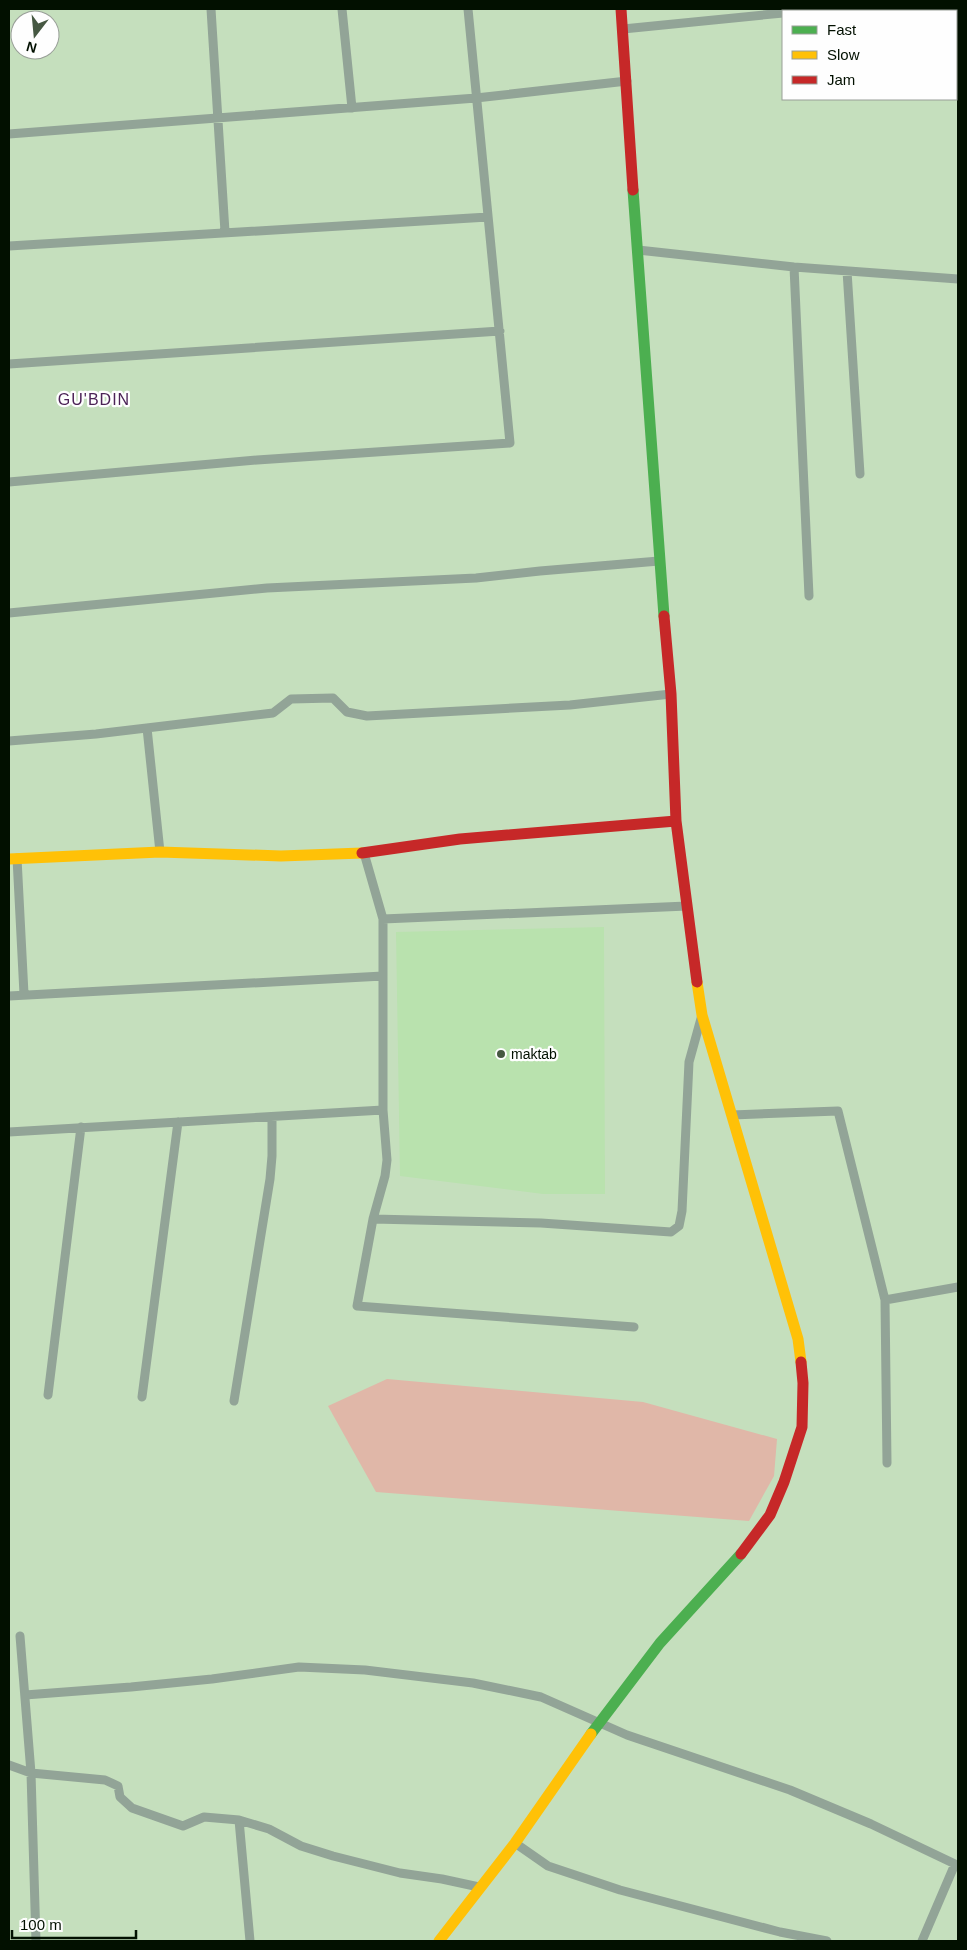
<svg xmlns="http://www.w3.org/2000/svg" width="967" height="1950" font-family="Arial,sans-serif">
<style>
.built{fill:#b9e2ae}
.green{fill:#e0b7a8}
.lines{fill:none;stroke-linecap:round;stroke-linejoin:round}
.street{stroke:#92a497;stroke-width:9}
.fast{stroke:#4caf50;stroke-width:11}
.slow{stroke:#ffc107;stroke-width:11}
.jam{stroke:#c62828;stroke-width:11}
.poi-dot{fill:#465842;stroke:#fefefe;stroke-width:2}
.labels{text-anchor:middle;stroke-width:4.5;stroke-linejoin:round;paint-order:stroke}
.poi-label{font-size:14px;fill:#021000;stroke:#fefefe;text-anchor:start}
.quarter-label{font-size:16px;letter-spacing:1px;fill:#4c2357;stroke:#fefefe}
</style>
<rect width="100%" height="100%" fill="#c5dfbd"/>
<path class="built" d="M604,927L605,1194H543L400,1176L396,932Z"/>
<path class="green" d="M387,1379L643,1402L777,1439L774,1476L749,1521L376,1492L328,1406Z"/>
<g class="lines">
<path class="street" d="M211,9L225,232
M342,9L352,108
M802,11L830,9
M623,29L783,13
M9,134L476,98L627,81
M9,246L488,217
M638,250L794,267L958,279
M794,267L809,596
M847,271L860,474
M9,364L500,331
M9,482L257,460L510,443L468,9
M9,613L267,588L476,578L540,571L659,561
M147,728L160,852
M9,741L96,734L273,713L291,699L333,698L347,712L367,716L570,705L671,694
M364,853L383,919V1110L387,1160L385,1176L373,1219L357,1306L634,1327
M17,858L24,994
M383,919L687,906
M9,996L383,976
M732,1115L838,1111L885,1300L887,1463
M9,1132L383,1110
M373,1219L541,1223L671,1232L679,1226L682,1211L689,1062L702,1015
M885,1300L958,1287
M48,1395L81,1127
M142,1397L178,1122
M234,1401L270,1179L272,1156V1117
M20,1636L31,1773L36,1941
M25,1695L131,1687L212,1679L299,1667L365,1670L473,1683L541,1697L627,1735L790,1790L871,1824L955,1864L922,1941
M9,1765L31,1773L105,1780L118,1786L120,1797L132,1808L183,1826L204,1817L239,1820L269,1829L301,1846L333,1856L400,1873L442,1879L479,1887
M239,1820L250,1941
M515,1843L548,1866L620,1890L780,1932L827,1941"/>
<path class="fast" d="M633,190L664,616
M591,1734L660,1643L741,1554"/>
<path class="slow" d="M9,859L160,852L281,856L362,853
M697,982L702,1015L798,1339L801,1362
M439,1941L515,1843L591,1734"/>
<path class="jam" d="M621,9L633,190
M664,616L671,694L676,821L697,982
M362,853L460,839L676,821
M741,1554L770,1515L784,1482L802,1427L803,1383L801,1362"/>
</g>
<circle class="poi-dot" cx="501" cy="1054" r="5"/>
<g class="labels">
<g class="poi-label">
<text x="511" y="1059">maktab</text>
</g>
<g class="quarter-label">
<text x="94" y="405">GU'BDIN</text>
</g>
</g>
<rect width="967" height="1950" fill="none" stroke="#021000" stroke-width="20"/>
<rect x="782" y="10" width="175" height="90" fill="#fefefe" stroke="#999f98"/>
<rect x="792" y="26" width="25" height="8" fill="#4caf50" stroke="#999f98"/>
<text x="827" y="35" font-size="15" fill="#021000">Fast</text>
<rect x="792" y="51" width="25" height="8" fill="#ffc107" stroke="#999f98"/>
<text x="827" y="60" font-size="15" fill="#021000">Slow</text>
<rect x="792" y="76" width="25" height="8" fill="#c62828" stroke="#999f98"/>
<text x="827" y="85" font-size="15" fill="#021000">Jam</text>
<g transform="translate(35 35) rotate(196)"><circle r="24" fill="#fefefe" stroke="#999f98"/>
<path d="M0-4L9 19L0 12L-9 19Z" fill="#465842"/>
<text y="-8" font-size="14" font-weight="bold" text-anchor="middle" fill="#021000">N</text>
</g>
<path d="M12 1930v8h124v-8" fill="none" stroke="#021000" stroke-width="2.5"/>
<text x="20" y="1930" font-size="15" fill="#021000" stroke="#fefefe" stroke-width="4" paint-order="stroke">100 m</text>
</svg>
